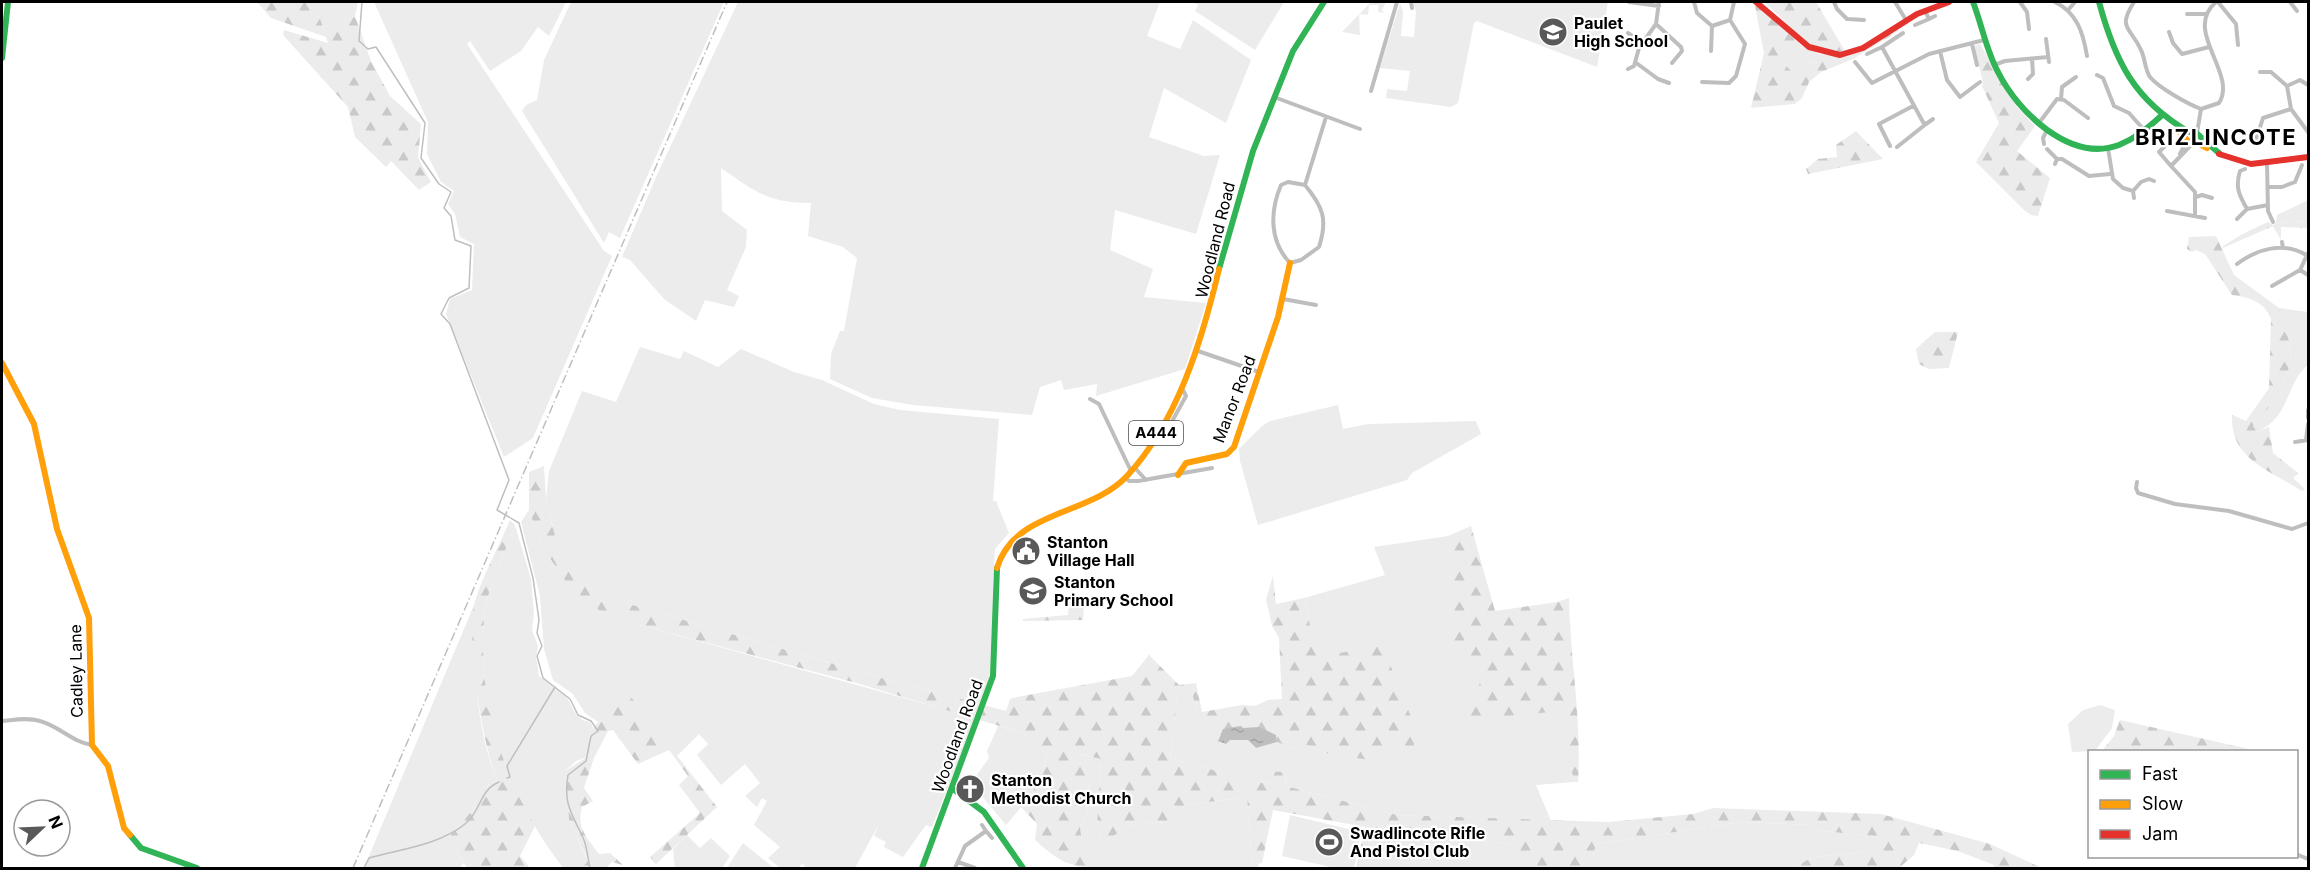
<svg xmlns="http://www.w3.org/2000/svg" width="2310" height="870" font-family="Inter,sans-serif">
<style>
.green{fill:#ececec}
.forest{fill:url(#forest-firs)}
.water{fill:url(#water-ripples)}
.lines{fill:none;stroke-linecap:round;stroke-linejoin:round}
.stream{stroke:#bfbfbf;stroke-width:1.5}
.street{stroke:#bebebe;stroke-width:4}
.fast{stroke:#30b455;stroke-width:6}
.slow{stroke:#ff9f0a;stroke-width:6}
.jam{stroke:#e5322d;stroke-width:6}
.rail{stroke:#bebebe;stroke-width:1.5;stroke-dasharray:9 3 1.5 3;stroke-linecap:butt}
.labels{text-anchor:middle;stroke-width:4.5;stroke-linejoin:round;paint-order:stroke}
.shield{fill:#fff;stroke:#4c4c4c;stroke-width:1.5}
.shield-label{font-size:15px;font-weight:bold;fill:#000}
.poi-label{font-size:16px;font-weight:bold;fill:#000;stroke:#fff;text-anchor:start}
.street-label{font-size:16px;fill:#000;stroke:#fff}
.district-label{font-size:22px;font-weight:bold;letter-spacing:1.5px;fill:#000;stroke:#fff}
</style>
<defs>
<pattern id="forest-firs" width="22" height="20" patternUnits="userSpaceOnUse" patternTransform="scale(1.5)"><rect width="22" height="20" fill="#ececec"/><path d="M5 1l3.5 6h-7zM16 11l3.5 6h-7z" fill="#c9c9c9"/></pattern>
<pattern id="water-ripples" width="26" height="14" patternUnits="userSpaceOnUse" patternTransform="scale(1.5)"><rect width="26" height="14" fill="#bfbfbf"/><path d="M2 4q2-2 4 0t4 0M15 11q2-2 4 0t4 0" fill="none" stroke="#a2a2a2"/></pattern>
</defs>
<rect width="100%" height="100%" fill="#fff"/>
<path class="green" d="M314,2H358L355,16L323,27Z
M374,2H566L549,36L538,27L521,51L490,71L470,41L467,44L604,251L612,256L533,438L504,457L446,314L450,299L472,290L474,244L460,237L455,214L448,204L454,191L441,182L427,154L428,122Z
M571,2H724L620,238L609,232L604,243L522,111L526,105L537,100L544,60Z
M738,2H1160L1147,36L1180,49L1193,20L1251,60L1226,123L1164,88L1149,137L1204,156L1220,155L1196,234L1115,210L1110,250L1153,269L1144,297L1206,303L1185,369L1096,396L1097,384L1064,390L1061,380L1040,387L1032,415L913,405L872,398L830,379L831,354L840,331H844L857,258L843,247L808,236L811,203C768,203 756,192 721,168L722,211L747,230L746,247L727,290L739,296L734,307L705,300L696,321L664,299L630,260L622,257L657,175Z
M1192,2H1284L1255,50L1195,11L1198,5Z
M1371,2H1386L1382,10L1384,13L1378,12V5H1369L1368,15L1359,14L1360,35L1342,32Z
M1413,2H1608L1597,67L1477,21L1474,23L1458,103L1451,107L1386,98L1387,89L1407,91L1410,71L1380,68L1400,3L1403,12L1401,36L1414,37L1416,12Z
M1802,46L1819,54V63L1806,62L1796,72H1791L1779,58L1788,50Z
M2308,200V221L2276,223L2277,215Z
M2279,308L2308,312V365C2286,382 2291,417 2257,432L2253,426L2280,394L2291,362L2288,332Z
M640,347L680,359L684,351L718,367L741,349L794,372L822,380L874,404L900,410L999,419L993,501H996L1009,533L995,549L993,582V659L983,705L882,678L619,601L593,584L573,567L555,536L546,499L549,471L582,391L616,402Z
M1338,405L1343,429L1368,424L1476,421L1481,434L1412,473L1407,480L1258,525L1240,461L1239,449L1262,426L1270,421Z
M529,510L541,545L640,625L976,718L932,827L926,825L903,857L884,847L886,842L874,836L879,824L855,868H807L802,864L798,868H780L768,858L780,847L754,825L767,801L762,798L757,807L745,796L760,783L745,764L721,785L697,755L708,744L699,734L677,756L632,698L598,722L585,713L573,694L553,680L544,649L540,596L521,522Z
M515,525L531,579L534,614L532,630L538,646L536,656L539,676C547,682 562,690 567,698C573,708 576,720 590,722L593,727L590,731L587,757L576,761L565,771L569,820L588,862L582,868H563C507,795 474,705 485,611C488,588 507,548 515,525Z
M1448,536V640L1561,711L1574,782L1536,785L1551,821L1397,815L1286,786L1285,771L1275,772L1271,782L1260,783L1170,758L1178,690H1191L1205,739L1223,729L1218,740H1248L1256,748L1277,742L1292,748L1307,745L1325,753L1370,759L1394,752L1317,659L1304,598L1385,575L1374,547Z
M474,605C474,663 475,726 497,780L482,789L471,812L449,837L464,863L459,868H364Z
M2100,705L2115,710L2112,728L2095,751L2072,752L2068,724L2083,710Z
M998,726L1023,733L1047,755C1043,784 1024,804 1006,825L971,783L989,758L987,751Z
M1077,754L1101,759L1097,826L1102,842C1113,837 1129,825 1140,824C1167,820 1166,829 1185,805L1247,797L1252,864L1259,863L1258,868H1105L1082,842L1080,827L1087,814L1089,781Z
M1290,815L1361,832L1354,868H1335L1282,856Z
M1742,822L1809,825L1812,830L1873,836L1885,842L1878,851L1813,857L1793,868H1590L1596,844Z
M1379,825L1450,838L1516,844V868H1366Z
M687,835L700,848L711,838L730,856L722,868H675L673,849Z
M743,843L774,868H727Z"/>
<path class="forest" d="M257,2H314L323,27L355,16L371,61L390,96L421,124L418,158L431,182L419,190L391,161L386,167L355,137L348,107L283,35L284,30L328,43L326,37L271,18Z
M1763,2H1816L1845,51C1817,63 1783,16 1763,2Z
M1755,6L1761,7L1802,46L1801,53L1797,57L1792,56L1788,51L1779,58L1792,72H1796L1806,62L1819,63V54L1847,56L1895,30H1900L1853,59L1821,72L1809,82L1802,98L1795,104L1751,108L1764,53Z
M1980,44L2017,107L2035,126L2017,151L2050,178L2038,216L2031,215L2025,211L1976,162L1999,123L1982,86L1983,82L1975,51V46Z
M1856,131L1883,159L1808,174L1806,169L1818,159L1837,157L1836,145Z
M2308,221V228L2281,227V240L2273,226L2223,248V246C2236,237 2252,229 2268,222L2273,225L2276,223Z
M2216,236L2234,275L2279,308L2287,323L2291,362L2280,394L2253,426L2257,432L2269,427L2273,453L2298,473L2293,478L2305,489L2302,491C2270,470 2230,460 2232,415L2246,421L2269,388L2271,319C2265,302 2249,297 2232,295L2205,254L2196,250L2192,252L2187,249L2189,237Z
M1935,332H1958L1949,368L1929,369L1919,364L1916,349Z
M544,466L546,499L555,536L573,567L619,601L882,678L1006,711L1010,699L1017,697L1132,676L1149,655L1179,685L1196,683L1202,712L1242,705L1255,706L1268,700L1282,699L1279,638L1272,626L1266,599L1273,576L1276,604L1304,598L1317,658L1382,644L1415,727L1413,757L1394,752L1370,760L1325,753L1307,745L1292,748L1277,742L1275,735C1250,728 1228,723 1205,740L1191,690L1178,691L1170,758L1260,783L1271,782L1275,772L1285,771L1286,786L1397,815L1609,822L1693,814L1713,808L1881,814L1990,844L2042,868H1994V865L1958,851L1919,843L1914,855L1899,868H1793L1813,857L1878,851L1884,842L1873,836L1812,830L1809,825L1742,822L1596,844L1590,868H1516V844L1450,838L1379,825L1366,868H1356L1365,827L1273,810L1262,863L1252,865L1247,797L1185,805C1166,829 1167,820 1140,824C1129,825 1113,837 1102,842L1097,826L1101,759L1078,754L1089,781L1087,814L1080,827L1082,842L1105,868C1072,868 1060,863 1035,840L1037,824L1021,807C1034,791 1044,776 1047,755L1023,733L856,683L640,625L599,610L571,589L541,545L529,510V472Z
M510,520L515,525C507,548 488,588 485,611C476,687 497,762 535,826L520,856L530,868H467L449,837L471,812L482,789L497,780C482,742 467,646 474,606C478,585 501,542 510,520Z
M1471,526L1495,611L1557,602L1569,598C1570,659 1582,720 1578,782H1574L1560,711L1467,720L1485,668L1448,640V536Z
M1070,593L1084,605L1083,620L1023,621V619L1068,615Z
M632,698L717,807L656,864L650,857L700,813L679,785L688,776L669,750L638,764L613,730L608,731L594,758L584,788L593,801L582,807C576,828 587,838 599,854L610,853L623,865L612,862L606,868H582L588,861L569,820L565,771L587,757L590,731L603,717Z
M2120,720L2240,747L2256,751H2102L2114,736Z"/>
<path class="water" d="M1241,726L1243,728L1259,727L1276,735L1277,742L1256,748L1248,740H1230L1226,744L1218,741L1223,729Z"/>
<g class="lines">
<path class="stream" d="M362,2L359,41L368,49L376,47L425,123L421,158L439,184L451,192L444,208L451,216L455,240L471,246L469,288L449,298L441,314L450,324L509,480L497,510L519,523L533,578L539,620L537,633L542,646L537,656L543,678L570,699L578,715L591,721L598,731L591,736L586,761L568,775C563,805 572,813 584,840C587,848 588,859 590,868
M507,778L510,777L507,766L555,687
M364,868L369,858C401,849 439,845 465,824C481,812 479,790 499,782"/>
<path class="street" d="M1411,2L1412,8
M1629,2L1659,6
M1694,2L1697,13L1712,26
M1834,2L1837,9L1847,19L1864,20
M1895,2L1906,20
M2020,2L2027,12L2029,29
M2055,2C2077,13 2083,32 2087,56
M2134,2C2117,29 2130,26 2141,50C2145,58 2145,70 2150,77C2159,88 2188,104 2201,109L2219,103C2238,73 2182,31 2216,2
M2218,2L2236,24L2238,45
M2290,2L2297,11
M2069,9L2075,2
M2187,14H2207
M1929,19L1935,16
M1656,24L1681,47L1682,51L1672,63
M1915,25L1929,19L1925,11
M2169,32L2173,43L2182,54L2209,47
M1628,33L1642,43
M1903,33L1882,47L1923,122L1926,124L1933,119
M2046,39L2049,62
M1972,44L1977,65
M1711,51L1712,26L1730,20
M1940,51L1947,80L1960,97L1980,82
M1867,54L1882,47
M1635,62L1658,79L1669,83
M1855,62L1872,83L1929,54L1984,40
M1994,65L2005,61L2048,57
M1628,69L1634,66L1639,48L1656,24L1659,2
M2260,72H2271L2287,86L2291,109L2308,132
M2097,75L2103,78L2114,106L2129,113L2145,131
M2028,79L2033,74L2032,59
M1702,82L1729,83L1736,76L1745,44L1730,20L1734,2
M2287,86L2300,80L2308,85
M1371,91L1397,2
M1274,97L1360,129
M2061,99L2062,87L2076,77
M2039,123L2057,99L2064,100L2088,118
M2197,133L2201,109
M2255,143L2263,118L2291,109
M2044,144L2043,138L2047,130
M2167,144L2159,152L2171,166
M2192,144L2171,166L2195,192V215
M1890,146L1879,124L1913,106
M1897,147L1926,124
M2108,148L2113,179L2123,188L2133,191
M2047,149L2057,159
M2180,154L2187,140
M2267,163L2268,211L2273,222
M2055,164L2057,159H2062L2089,176L2110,174
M2245,169L2240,171C2235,187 2239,195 2247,209L2268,205
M1288,182L1305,185C1323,207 1328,219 1319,247L1301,260L1290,263C1269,241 1270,211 1281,185Z
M1305,185L1326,117
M2269,187H2282L2295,182L2302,165
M2196,197L2202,195L2212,198
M2134,198L2133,191L2141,182L2149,179L2154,181
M2167,211L2205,218
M2237,219L2247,209
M2282,242L2283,248
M2237,264C2257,249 2284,241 2306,255
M2300,270L2308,275
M2272,286L2300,270L2308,253
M1283,299L1316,305
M1198,351L1259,372
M1090,399L1099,404L1131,471
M2308,410V418
M1153,438L1160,440L1164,436L1186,396L1183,390
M2306,440L2308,424
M2295,442L2308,440
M1135,468L1146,480
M1125,478L1129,481H1138L1212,468
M2137,482L2136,488L2138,493L2175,504L2229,511L2292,529L2308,523
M2,721C14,720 27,717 40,721C59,726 72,742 92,745
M982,825L986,831
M2296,854L2308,859
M958,862L975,868
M955,868L965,846L986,831L992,838"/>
<path class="fast" d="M1973,2C1982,25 1986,50 1998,72C2018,112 2070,163 2119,145C2136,138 2148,128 2161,116
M2099,2C2115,61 2134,100 2189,132L2194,131L2220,154
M2,58L8,2
M1219,269L1253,151L1293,51L1324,2
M952,788L984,812L1023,868
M130,835L141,848L197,868
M922,868L993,676L997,568"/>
<path class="slow" d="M2178,130L2189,142H2196L2207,148
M2,363L34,424L57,529L89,618L92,745L108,766L124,828L130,835
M1178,475L1186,463L1227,454L1234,447L1278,317L1290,263
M997,568C1014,510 1090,516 1127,476C1178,421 1202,340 1219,269"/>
<path class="jam" d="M1756,2L1809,47L1840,55L1863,48L1917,14L1949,2
M2219,154L2251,164L2308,157"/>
<path class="rail" d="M353,868L727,2"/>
</g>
<defs>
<g id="school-disc" transform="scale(1.5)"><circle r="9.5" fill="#595959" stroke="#fff"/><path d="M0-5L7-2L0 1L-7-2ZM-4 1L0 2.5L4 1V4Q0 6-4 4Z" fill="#fff"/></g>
<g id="civic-disc" transform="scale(1.5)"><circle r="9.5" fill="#595959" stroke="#fff"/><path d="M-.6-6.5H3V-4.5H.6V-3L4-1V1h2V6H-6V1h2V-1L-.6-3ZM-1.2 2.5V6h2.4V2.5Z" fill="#fff"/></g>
<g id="church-disc" transform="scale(1.5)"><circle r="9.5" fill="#595959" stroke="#fff"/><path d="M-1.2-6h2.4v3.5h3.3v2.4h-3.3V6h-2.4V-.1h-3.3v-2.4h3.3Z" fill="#fff"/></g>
<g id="stadium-disc" transform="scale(1.5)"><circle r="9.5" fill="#595959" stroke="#fff"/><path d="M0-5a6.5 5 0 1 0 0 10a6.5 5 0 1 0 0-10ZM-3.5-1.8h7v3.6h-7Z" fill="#fff"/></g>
</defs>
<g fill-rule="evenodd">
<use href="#school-disc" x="1553" y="32"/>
<use href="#civic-disc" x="1026" y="551"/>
<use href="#school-disc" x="1033" y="591"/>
<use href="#church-disc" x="970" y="789"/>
<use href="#stadium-disc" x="1329" y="842"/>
</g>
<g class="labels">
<rect class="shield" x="1129" y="421" width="54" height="24" rx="4.5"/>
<g class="shield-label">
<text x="1156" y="438">A444</text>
</g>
<g class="poi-label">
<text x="1574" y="29">Paulet<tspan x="1574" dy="18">High School</tspan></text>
<text x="1047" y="548">Stanton<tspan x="1047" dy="18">Village Hall</tspan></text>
<text x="1054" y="588">Stanton<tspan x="1054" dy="18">Primary School</tspan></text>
<text x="991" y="786">Stanton<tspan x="991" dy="18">Methodist Church</tspan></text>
<text x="1350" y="839">Swadlincote Rifle<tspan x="1350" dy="18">And Pistol Club</tspan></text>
</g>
<g class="street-label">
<text transform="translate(1215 240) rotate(-76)" y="6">Woodland Road</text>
<text transform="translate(1234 399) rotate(-69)" y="6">Manor Road</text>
<text transform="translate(76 671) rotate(-91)" y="6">Cadley Lane</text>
<text transform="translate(957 736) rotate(-70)" y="6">Woodland Road</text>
</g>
<g class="district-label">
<text x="2216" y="145">BRIZLINCOTE</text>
</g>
</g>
<rect width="2310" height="870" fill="none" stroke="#000000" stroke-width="6"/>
<rect x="2088" y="750" width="210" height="108" fill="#ffffff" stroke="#999999" stroke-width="1.5"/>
<rect x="2100" y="770" width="30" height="9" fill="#30b455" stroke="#999999" stroke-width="1.5"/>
<text x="2142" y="780" font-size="18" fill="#000000">Fast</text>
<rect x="2100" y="800" width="30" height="9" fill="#ff9f0a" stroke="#999999" stroke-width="1.5"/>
<text x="2142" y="810" font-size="18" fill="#000000">Slow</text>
<rect x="2100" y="830" width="30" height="9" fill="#e5322d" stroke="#999999" stroke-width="1.5"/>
<text x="2142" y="840" font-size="18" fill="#000000">Jam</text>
<g transform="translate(42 828) rotate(67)"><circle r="28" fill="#ffffff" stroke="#999999" stroke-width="1.5"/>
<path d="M0-4.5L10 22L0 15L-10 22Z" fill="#595959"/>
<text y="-9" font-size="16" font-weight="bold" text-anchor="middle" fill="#000000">N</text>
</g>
</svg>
